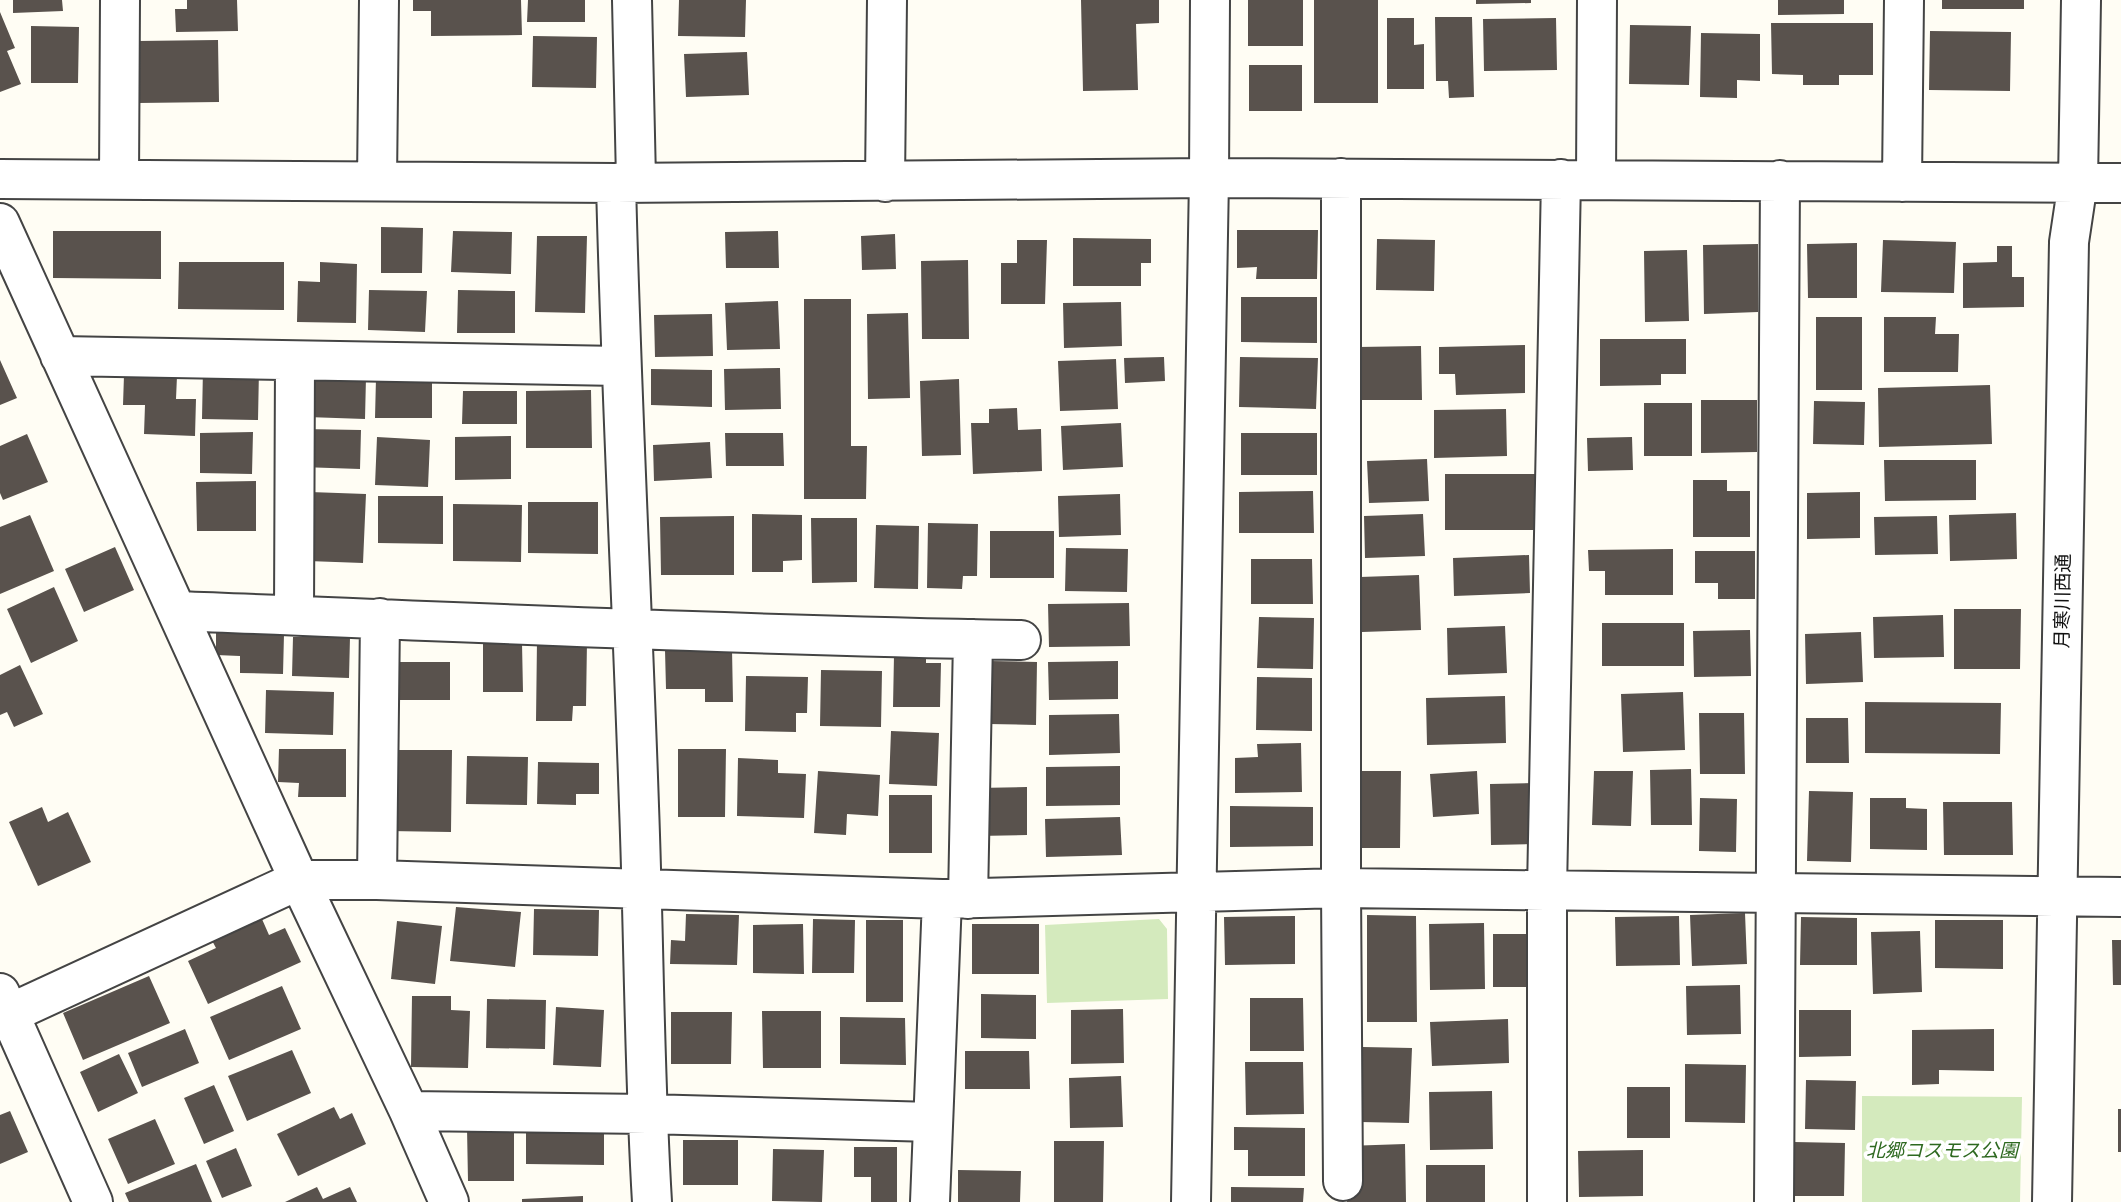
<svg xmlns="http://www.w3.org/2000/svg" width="2121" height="1202" font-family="'Noto Serif','Noto Sans JP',serif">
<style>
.green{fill:#d4eabd}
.building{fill:#59524d}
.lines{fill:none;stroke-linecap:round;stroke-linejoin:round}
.minor-casing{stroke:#444;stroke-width:42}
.minor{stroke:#fff;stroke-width:38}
.labels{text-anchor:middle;stroke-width:7;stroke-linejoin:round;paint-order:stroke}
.street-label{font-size:19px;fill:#111;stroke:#fff}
.park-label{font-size:19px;font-style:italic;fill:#2e6920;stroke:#fff}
</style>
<rect width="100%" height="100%" fill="#fffdf4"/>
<path class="green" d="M1159,919L1167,929L1168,999L1047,1003L1045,925Z
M1862,1096L2022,1097L2020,1202H1862Z"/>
<path class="building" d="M13,0H62L63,11L13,13Z
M187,0H237L238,31L176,32L175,9H187Z
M413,0H521L522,35L431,36V11H413Z
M528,0H585V22H527Z
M679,0H746L745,37L678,36Z
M1081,0H1159V23L1136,24L1138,90L1083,91Z
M1248,0H1303V46H1248Z
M1314,0H1378V103H1314Z
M1476,0H1531V3L1476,4Z
M1778,0H1844V14L1778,15Z
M1942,0H2024V9H1942Z
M0,12L15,48L7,51L21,84L0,92Z
M1435,17H1472L1474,97L1449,98L1448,81H1436Z
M1387,18H1414V45L1424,44V89H1387Z
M1556,18L1557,70L1484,71L1483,19Z
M1771,23H1873V75H1839V85H1803V75L1772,74Z
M1630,25L1691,26L1689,85L1629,84Z
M31,26L79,27L78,83H31Z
M1930,31L2011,32L2010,91L1929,90Z
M1701,33L1760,34V81L1737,80V98L1700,97Z
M533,36L597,37L596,88L532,87Z
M218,40L219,102L138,103V41Z
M747,52L749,95L686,97L684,54Z
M1249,65H1302V111H1249Z
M381,227L423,228L422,273H381Z
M1237,230H1318L1317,279H1256L1257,267L1237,268Z
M53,231H161V279L53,278Z
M453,231L512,232L511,274L451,272Z
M778,231L779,268H726L725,232Z
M895,234L896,269L862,270L861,236Z
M537,236H587L585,313L535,312Z
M1073,238L1151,239V263H1141V286H1073Z
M1377,239L1435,240L1434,291L1376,290Z
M1017,240H1047L1045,304H1001V263H1017Z
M1883,240L1956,242L1954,293L1881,292Z
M1857,243V298H1808L1807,244Z
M1758,244V312L1704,314L1703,245Z
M1997,246H2012V277H2024V307L1963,308V263L1997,262Z
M1687,250L1689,321L1645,322L1644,251Z
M968,260L969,339H922L921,261Z
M179,262H284V310L178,309Z
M320,262L357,264L356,323L297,322L298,281L320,282Z
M369,290L427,291L425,332L368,330Z
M458,290L515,291V333H457Z
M1241,297H1317V343L1241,342Z
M804,299H851V446H867L866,499H804Z
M778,301L780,349L727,350L725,303Z
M1121,302L1122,346L1064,348L1063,303Z
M908,313L910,398L868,399L867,314Z
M712,314L713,356L655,357L654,315Z
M1816,317H1862V390H1816Z
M1884,317H1936L1935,334H1959L1958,372H1884Z
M1600,339H1686V374H1661V385L1600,386Z
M1525,345V393L1456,395L1455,374H1439V347Z
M1421,346L1422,400H1358V347Z
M1164,357L1165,381L1125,383L1124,358Z
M1240,357L1318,358L1316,409L1239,407Z
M1116,359L1118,409L1060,411L1058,361Z
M0,360L17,398L0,405Z
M203,368L259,369L258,420L202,419Z
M780,368L781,409L725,410L724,369Z
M651,369L712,370V407L651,405Z
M124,375L177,376L176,399H196L195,436L144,434L145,405H123Z
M308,376L366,377L365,419L307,417Z
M376,378L432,379V418H375Z
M959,379L961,455L922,456L920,381Z
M1990,385L1992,444L1879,447L1878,388Z
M591,390L592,448H526V391Z
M463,391H517V424H462Z
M1701,400H1757V452L1701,453Z
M1814,401L1865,402L1864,445L1813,444Z
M1644,403H1692V456H1644Z
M1017,408L1018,430L1041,429L1042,471L973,474L971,423H989V409Z
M1506,409L1507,456L1434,458V410Z
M1121,423L1123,467L1063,470L1061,426Z
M302,429L361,430L360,469L301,467Z
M253,432L252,474L200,473V433Z
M725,433H783L784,466H726Z
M1241,433H1317V475H1241Z
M27,434L48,482L3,500L0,493V446Z
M511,436V479L455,480V437Z
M377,437L430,440L428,487L375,485Z
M1632,437L1633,470L1588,471L1587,438Z
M710,442L712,478L654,481L653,445Z
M1427,459L1429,501L1369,503L1367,461Z
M1884,460H1976V500L1885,501Z
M1445,474H1538V530H1445Z
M1693,480H1727V491H1750V537H1693Z
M256,481V531H197L196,482Z
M1313,491L1314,533H1239V492Z
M310,492L366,494L363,563L308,561Z
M1860,492V538L1807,539V493Z
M1120,494L1121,535L1059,537L1058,496Z
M378,496H443V544L378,543Z
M528,502H598V554L528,553Z
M453,504L522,505L521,562L453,561Z
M2016,513L2017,559L1950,561L1949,515Z
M752,514L802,515V560L783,561V572H752Z
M1423,514L1425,556L1365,558L1364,516Z
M30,515L54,571L0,594V527Z
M734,516V575H661L660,517Z
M1937,516L1938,554L1875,555L1874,517Z
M811,518H857V582L812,583Z
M928,523L978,524L977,576H963L962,589L927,588Z
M876,525L919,526L918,589L874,588Z
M990,531H1054V578H990Z
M115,547L134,590L84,612L65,569Z
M1066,548L1128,549L1127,592L1065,591Z
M1673,549V595H1605V571H1589L1588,550Z
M1695,551H1755V599H1718V583H1695Z
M1529,555L1530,593L1454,596L1453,558Z
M1251,559H1312L1313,604H1251Z
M1419,575L1421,630L1362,632L1360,577Z
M54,587L78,641L31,663L7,609Z
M1129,603L1130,646L1049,647L1048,604Z
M1954,609H2021L2020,669H1954Z
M1943,615L1944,657L1874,658L1873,617Z
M1259,617L1314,618L1313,669L1257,668Z
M1602,623H1684V666H1602Z
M1505,626L1507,673L1448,675L1447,628Z
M1750,630L1751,676L1694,677L1693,631Z
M1861,632L1863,682L1806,684L1805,634Z
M216,633L284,634L283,674L240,673V656L216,655Z
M293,637H350L349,678L292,676Z
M537,640L587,641L586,706H573L572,721H536Z
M483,643H522L523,692H483Z
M732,649L733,702H705V689H666L665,650Z
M894,655L926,656V663H941L940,707H893Z
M990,661L1037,662L1036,725L989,724Z
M1118,661V699L1049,700L1048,662Z
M385,662H450V700H384Z
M20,665L43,714L14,727L7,712L0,715V675Z
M821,670L882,671L881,727L820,726Z
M746,676L808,677L807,713H796V732L745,731Z
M1257,677L1312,678V731L1256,730Z
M266,690L334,692L333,735L265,733Z
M1683,692L1685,750L1623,752L1621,694Z
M1505,696L1506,743L1427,745L1426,698Z
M1865,702L2001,703L2000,754L1865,753Z
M1699,713H1744L1745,774H1700Z
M1119,714L1120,753L1049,755V715Z
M1806,718H1848L1849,763H1806Z
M891,731L939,733L937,786L889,784Z
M1301,743L1302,792L1235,793V758L1258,757L1257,744Z
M279,749H346V797H298L299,783L278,782Z
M678,749H726L725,817H678Z
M391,750H452L451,832L389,831Z
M467,756L528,757L527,805L466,804Z
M738,758L778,760V773L806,774L804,818L737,816Z
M538,762L599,763V794H576V805L537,804Z
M1120,766V805L1046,806V767Z
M1691,769L1692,825H1651L1650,770Z
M818,771L880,775L878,816L847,814L846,835L814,833Z
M1357,771H1401L1400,848H1357Z
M1477,771L1479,814L1433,817L1430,774Z
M1594,771H1633L1631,826L1592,825Z
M1535,783L1536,844L1491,845L1490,784Z
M1027,787V835L977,836V788Z
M1809,791L1853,792L1851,862L1807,861Z
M889,795H932V853H889Z
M1700,798L1737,799L1736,852L1699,851Z
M1870,798H1906V808L1927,809V850L1870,849Z
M1943,802H2012L2013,855H1944Z
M1230,806L1313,807V846L1230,847Z
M42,807L48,822L68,812L91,862L38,886L9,822Z
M1120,817L1122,855L1046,857L1045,819Z
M456,907L521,912L515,967L450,961Z
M534,909L599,910L598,956L533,955Z
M258,910L269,935L285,928L301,962L208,1004L188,961L216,948L208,933Z
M1745,913L1747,964L1692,966L1690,915Z
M686,914L739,915L737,965L670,964L671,940L685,941Z
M1367,915L1416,916L1417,1022H1367Z
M1295,916V964L1225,965L1224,917Z
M1679,916L1680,965L1616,966L1615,917Z
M1801,917L1857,918V965H1800Z
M813,919L855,920L854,973H812Z
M866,920H903V1002H866Z
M1935,920H2003V969L1935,968Z
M397,921L442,926L435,984L391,979Z
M1484,923L1485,989L1430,990L1429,924Z
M803,924L804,974L753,973V925Z
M972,924H1039V974H972Z
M1920,931L1922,992L1873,994L1871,932Z
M1493,934H1531V987H1493Z
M2112,940H2121V985H2113Z
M149,976L170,1023L83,1060L63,1013Z
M1740,985L1741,1034L1687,1035L1686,986Z
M282,986L301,1029L229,1060L210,1017Z
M981,994L1036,995V1039L981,1038Z
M412,996H451V1010L470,1011L468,1068L411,1067Z
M1250,998H1303L1304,1051H1250Z
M487,999L546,1000L545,1049L486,1048Z
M556,1007L604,1010L601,1067L553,1065Z
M1123,1009L1124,1063L1071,1064V1010Z
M1799,1010H1851V1056L1799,1057Z
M762,1011H821V1068H763Z
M671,1012H732L731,1064H671Z
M840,1017L905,1018L906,1065L840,1064Z
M1508,1019L1509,1063L1432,1066L1430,1022Z
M185,1029L199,1063L142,1087L128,1053Z
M1994,1029V1071L1939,1070V1084L1912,1085V1030Z
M1363,1047L1412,1048L1409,1123L1360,1122Z
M292,1050L311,1093L247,1121L228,1076Z
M965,1051H1029L1030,1089H965Z
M119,1054L138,1093L98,1112L80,1072Z
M1245,1062H1303L1304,1114L1246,1115Z
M1685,1064L1746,1065L1745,1123L1685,1122Z
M1121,1076L1123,1127L1070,1128L1069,1078Z
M1806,1080L1856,1081L1855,1130L1805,1129Z
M214,1085L234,1131L204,1144L184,1098Z
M1627,1087H1670V1138H1627Z
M1492,1091L1493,1149L1430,1150L1429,1092Z
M334,1107L340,1119L352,1113L366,1144L298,1176L277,1134Z
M2118,1109H2121V1152H2118Z
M10,1111L28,1152L0,1164V1115Z
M155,1119L175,1164L128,1184L108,1139Z
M1234,1127L1305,1128V1176H1248V1150H1234Z
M467,1128H514V1181H468Z
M526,1128H604V1165L526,1164Z
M683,1140H738V1185H683Z
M1054,1141H1104L1103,1202H1054Z
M1794,1142L1845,1143L1844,1196H1793Z
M1405,1144L1406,1202H1347L1346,1146Z
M854,1147H897V1202H871V1177H854Z
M236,1148L252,1186L222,1198L206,1161Z
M773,1149L824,1150L822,1202L772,1201Z
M1643,1150V1196L1579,1197L1578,1151Z
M196,1164L212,1202H129L125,1193Z
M1426,1165H1485V1202H1426Z
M958,1170L1021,1171L1020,1202H958Z
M317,1187L323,1199L350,1187L357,1202H285Z
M1231,1187L1304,1188L1303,1202H1231Z
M583,1196V1202H522V1199Z"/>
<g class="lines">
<g class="minor-casing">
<path id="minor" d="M1341,178V888L1343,1181
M0,179L616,183L636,180L632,0
M119,179L120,0
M1596,180L1597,0
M377,181L379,0
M885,182L887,0
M1902,182L1904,0
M0,223L299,880L409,1111L449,1202
M60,356L620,366
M178,611C459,622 740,635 1021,640
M294,615L295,361
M377,880L380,618
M968,899L973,639
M0,993L93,1202
M0,1018L299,880H377L942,899L1341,888L2121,897
M409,1111L647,1114L932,1122
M652,1202C644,1070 644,938 639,806C632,598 621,391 616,183L1209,178L2121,183
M930,1202L942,899
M1191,1202L1209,178L1210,0
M1547,1202V890L1561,179
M1774,1202L1780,180
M2052,1202L2069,242L2078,182L2081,0"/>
</g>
<use href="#minor" class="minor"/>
</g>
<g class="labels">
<g class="street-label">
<text transform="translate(2062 601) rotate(-89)" y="7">月寒川西通</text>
</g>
<g class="park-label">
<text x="1942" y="1157">北郷コスモス公園</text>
</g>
</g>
</svg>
